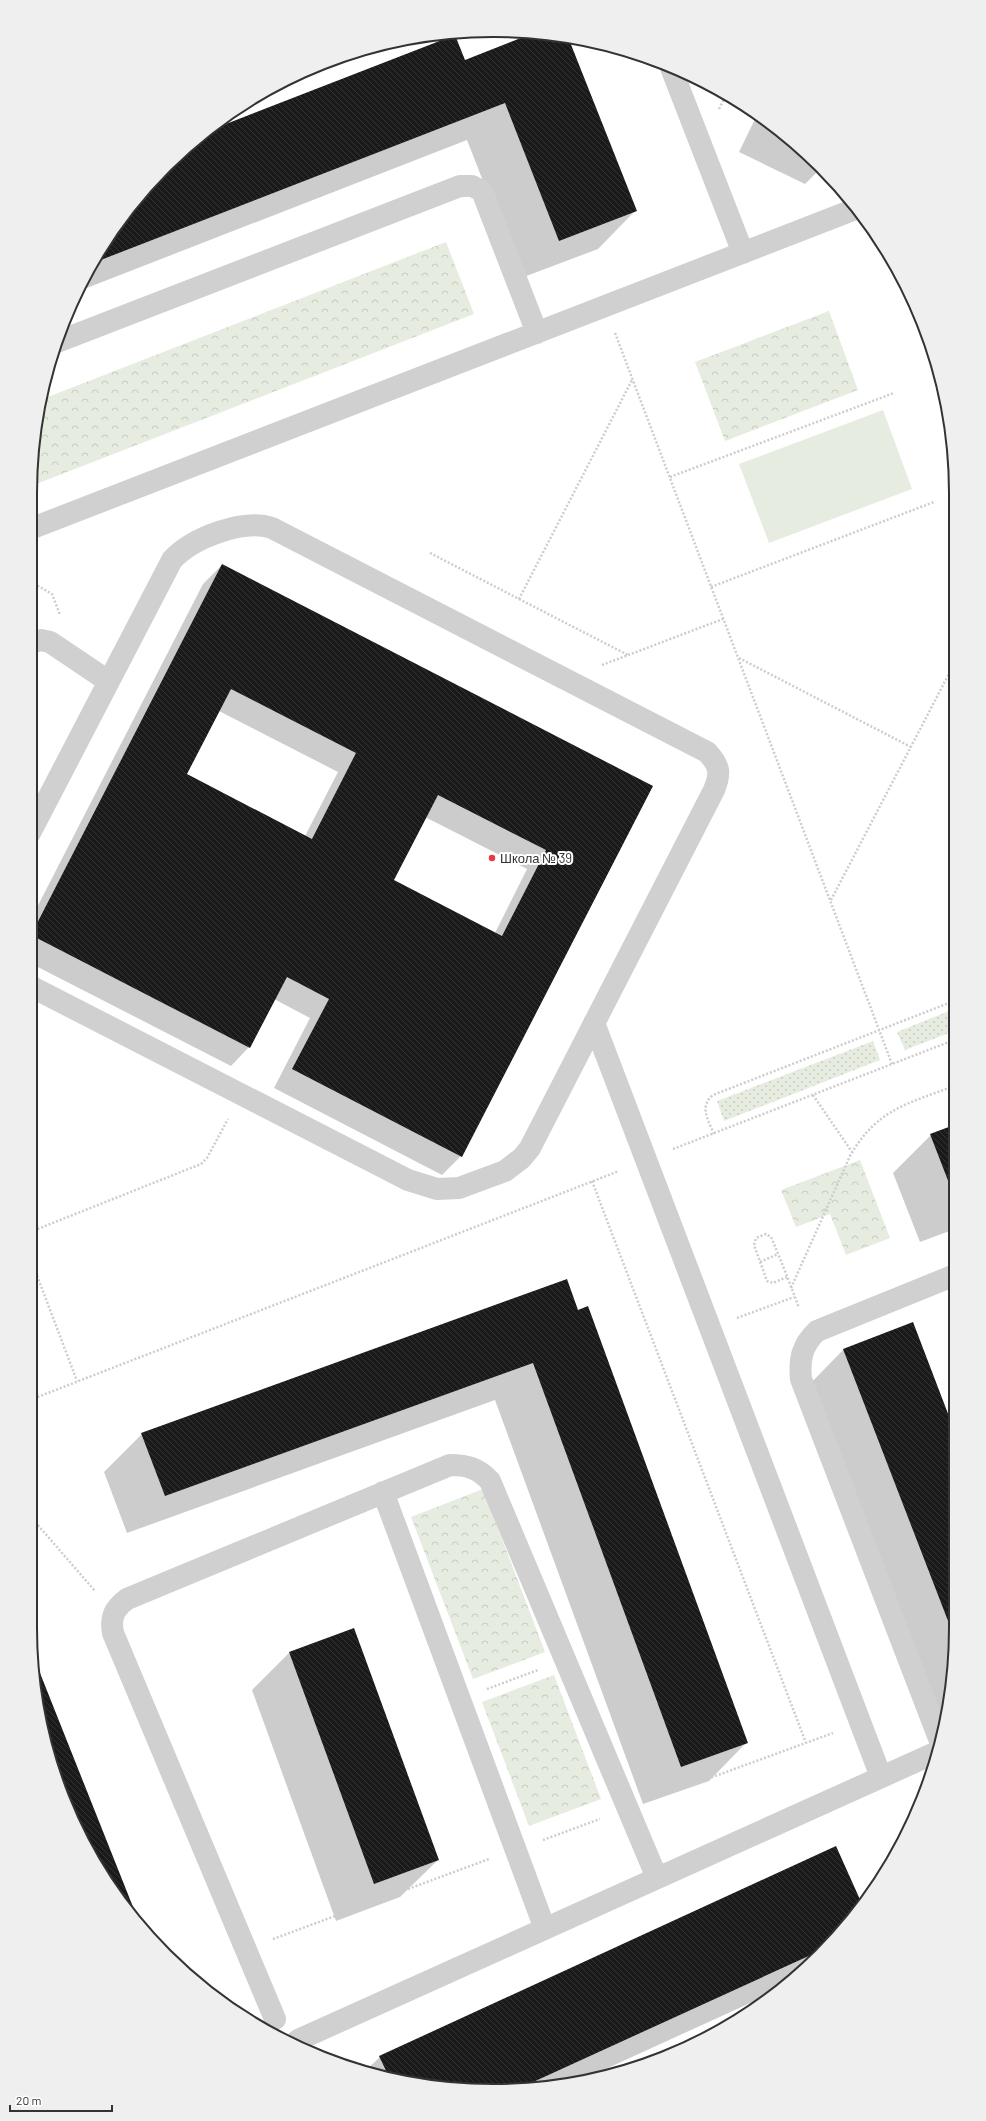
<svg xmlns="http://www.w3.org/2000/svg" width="986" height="2121" font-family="Barlow,sans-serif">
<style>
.grass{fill:url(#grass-dots)}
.park{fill:url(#park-crowns)}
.garden{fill:#e6ecdf}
.shadow{fill:#0003;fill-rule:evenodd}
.building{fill:url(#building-back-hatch);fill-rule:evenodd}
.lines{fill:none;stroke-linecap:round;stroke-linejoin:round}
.path{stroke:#cdcdcd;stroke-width:2.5;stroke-dasharray:2 2;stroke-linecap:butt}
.minor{stroke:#d0d0d0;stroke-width:22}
.poi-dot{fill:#e63946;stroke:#fff;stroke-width:1.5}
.labels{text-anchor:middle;stroke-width:4;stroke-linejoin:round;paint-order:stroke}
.poi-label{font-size:13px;fill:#333;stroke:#fff;text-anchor:start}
.rim{fill:none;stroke:#333;stroke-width:2}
</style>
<defs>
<pattern id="grass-dots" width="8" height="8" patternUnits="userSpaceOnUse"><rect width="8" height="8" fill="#e6ecdf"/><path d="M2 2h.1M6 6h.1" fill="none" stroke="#c6cbc0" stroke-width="1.8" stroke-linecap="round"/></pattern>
<pattern id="park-crowns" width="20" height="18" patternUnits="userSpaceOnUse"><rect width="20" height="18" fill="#e6ecdf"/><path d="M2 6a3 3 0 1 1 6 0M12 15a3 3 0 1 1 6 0" fill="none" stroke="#c6cbc0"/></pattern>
<pattern id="building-back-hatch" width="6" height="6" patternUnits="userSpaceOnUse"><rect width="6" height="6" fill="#1a1a1a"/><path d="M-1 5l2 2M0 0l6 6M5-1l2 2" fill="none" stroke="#333"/></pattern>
</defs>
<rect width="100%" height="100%" fill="#fff"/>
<path class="grass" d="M954,1009V1031L905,1050L897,1032Z
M873,1041L880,1060L724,1121L717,1101Z"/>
<path class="park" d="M446,242L474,314L31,486L40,400Z
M829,311L858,390L725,441L695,362Z
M860,1160L890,1238L846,1255L830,1214L796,1227L781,1190Z
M483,1489L545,1652L473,1679L411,1517Z
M554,1675L601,1799L529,1826L482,1702Z"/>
<path class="garden" d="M883,410L912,489L769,543L739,464Z"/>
<path class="shadow" d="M533,34L567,37L635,211L598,249L521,278L467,140L79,291L108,236L165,166L205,133L454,36L464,61Z
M757,115L775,126L819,170L805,184L739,152Z
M222,565L652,787L461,1156L442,1175L274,1088L310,1018L274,999L249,1047L231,1066L30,963V921L203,584ZM219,711L338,772L305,836L186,775ZM425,817L527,869L495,933L392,880Z
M954,1126L955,1229L920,1242L893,1173L931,1135Z
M566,1281L746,1743L709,1781L643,1804L495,1400L127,1533L104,1472L142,1434Z
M912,1323L955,1435L956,1628L947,1719L941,1738L806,1388L843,1350Z
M289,1653L438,1860L400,1897L336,1921L252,1690Z
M33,1655L139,1926L92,1859L55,1777L39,1718Z
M835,1848L861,1905L841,1933L783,1988L575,2083L493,2091L403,2082L364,2072L380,2057Z"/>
<path class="building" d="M531,34L568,37L637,211L559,241L505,103L93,263L108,236L165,166L208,131L455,35L465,60Z
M222,564L653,786L462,1157L292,1069L329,999L287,977L250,1048L31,935ZM231,689L356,753L312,839L187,774ZM438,795L546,850L502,936L394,880Z
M954,1125L955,1196H954L930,1134Z
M567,1279L578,1310L588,1306L748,1743L681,1767L533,1363L165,1496L141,1433Z
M913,1322L955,1432V1639L843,1349Z
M354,1628L439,1860L374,1884L289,1652Z
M32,1653L141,1927H140L92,1859L55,1777L39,1718Z
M836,1846L862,1904L841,1933L824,1949L520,2088L493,2091L403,2082L390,2079L379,2056Z"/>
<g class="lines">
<path class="path" d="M719,109L725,97
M615,333L892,1064
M670,477L894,393
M430,553L519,599L632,380
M30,567L38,586L52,594L60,615
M711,587L934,502
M519,599L628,655
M739,658L911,747
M602,665L723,619
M30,687L37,671
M831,900L953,666
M813,1095L852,1152
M714,1134C708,1120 699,1106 713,1095L954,1001
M673,1149L954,1040
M592,1181L806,1743
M30,1232L201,1164L207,1158L228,1119
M30,1257L77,1381
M760,1262L778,1254
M787,1277L773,1283L767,1281L754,1245L756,1238L766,1234L771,1237C781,1260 790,1284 799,1308
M791,1288L850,1156C877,1109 907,1104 954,1086
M737,1318L794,1297
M30,1400L619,1171
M30,1516L95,1591
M487,1689L538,1670
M655,1798L833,1733
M543,1840L600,1819
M273,1939L489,1859"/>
<path class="minor" d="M670,65L743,253
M57,342L460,186H472L482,191L537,333
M30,529L858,208
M30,643L41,640L50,642L108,681
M30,986L408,1180L437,1189L459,1188L505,1171L522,1158L530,1148L714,790C721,773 720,766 707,752L272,528C244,518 192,538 172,560L30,833
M594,1023L881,1777
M383,1492L545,1929
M940,1741L801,1379C799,1359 802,1345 817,1331L955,1275
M275,2019L113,1633C110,1617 114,1609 127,1599L450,1465C467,1465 478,1468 490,1481L657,1878
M298,2040L937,1752"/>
</g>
<circle class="poi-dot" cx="492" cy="858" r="4"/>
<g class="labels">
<g class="poi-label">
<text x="500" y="863">Школа № 39</text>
</g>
</g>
<path d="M0 0H986V2121H0ZM493 37H493A456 456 0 0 1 949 493V1628A456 456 0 0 1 493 2084H493A456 456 0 0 1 37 1628V493A456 456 0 0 1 493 37Z" fill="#efefef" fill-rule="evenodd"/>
<path class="rim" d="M493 37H493A456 456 0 0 1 949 493V1628A456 456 0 0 1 493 2084H493A456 456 0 0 1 37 1628V493A456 456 0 0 1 493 37Z"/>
<path d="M10 2105v6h102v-6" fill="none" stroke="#333333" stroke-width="2"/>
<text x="16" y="2105" font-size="12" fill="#333333" stroke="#ffffff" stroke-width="3" paint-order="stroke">20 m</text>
</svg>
